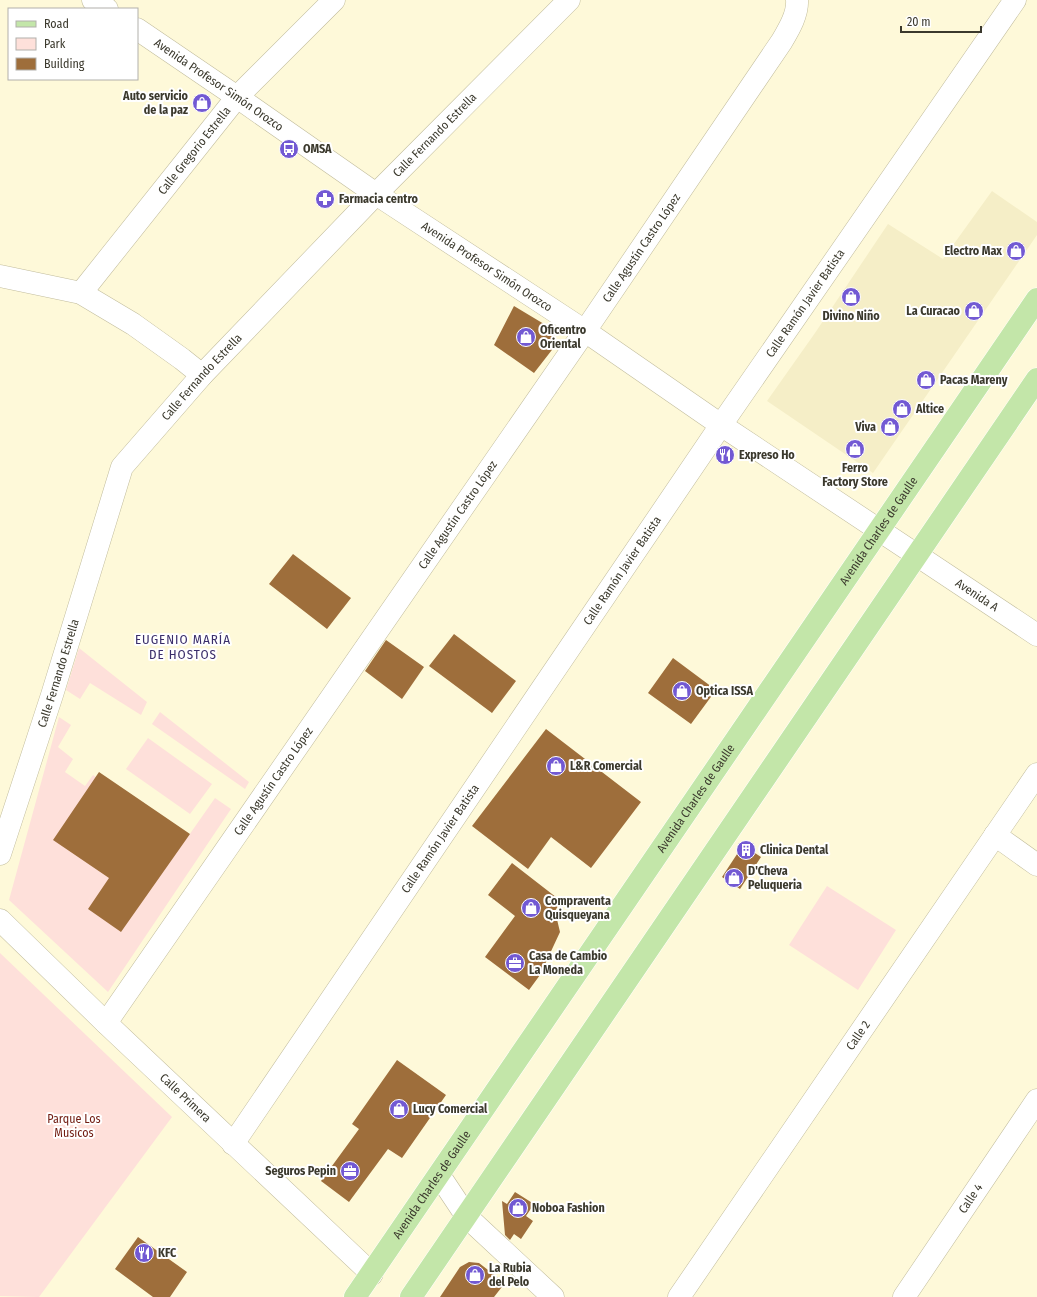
<svg xmlns="http://www.w3.org/2000/svg" width="1037" height="1297" font-family="'Fira Sans Condensed',sans-serif">
<style>
.built{fill:#f5eec7}
.green{fill:#fee0da}
.building{fill:#9e6e3b}
.lines{fill:none;stroke-linecap:round;stroke-linejoin:round}
.street-casing{stroke:#c1bc9d;stroke-width:23}
.secondary-casing{stroke:#c1bc9d;stroke-width:23}
.primary-casing{stroke:#fff;stroke-width:23}
.street{stroke:#fff;stroke-width:22}
.secondary{stroke:#fff;stroke-width:22}
.primary{stroke:#c3e6a9;stroke-width:22}
.labels{text-anchor:middle;stroke-width:4;stroke-linejoin:round;paint-order:stroke}
.street-label{font-size:12px;fill:#3b392d;stroke:#fff}
.poi-label{font-size:12px;font-weight:bold;fill:#3b392d;stroke:#fff;text-anchor:start}
.park-label{font-size:12px;fill:#711c11;stroke:#fff}
.neighbourhood-label{font-size:13px;letter-spacing:1px;fill:#3a2e6a;stroke:#fff}
</style>
<rect width="100%" height="100%" fill="#fef9d9"/>
<path class="built" d="M992,191L1037,222V235L873,473L767,401L815,333L888,224L943,259Z"/>
<path class="green" d="M79,648L147,702L141,715L90,683L80,699L66,690Z
M160,712L249,782L245,789L152,724Z
M59,717L71,725L58,747L73,759L65,772L85,786L93,775L187,838L215,798L231,809L108,992L9,900Z
M148,738L212,784L190,814L126,769Z
M827,886L896,930L858,990L789,945Z
M0,953L172,1117L39,1297L0,1296Z"/>
<path class="building" d="M514,306L554,330L555,346L534,373L494,345Z
M293,554L351,598L327,629L269,584Z
M454,634L516,681L492,713L429,666Z
M386,640L424,667L402,699L365,671Z
M673,658L716,690L691,724L648,693Z
M546,729L641,802L591,868L551,837L528,869L472,826Z
M99,772L190,834L121,932L88,909L109,878L53,840Z
M743,845L761,857L740,889L722,877Z
M512,863L561,901L555,911L560,932L540,975L529,990L485,957L515,916L488,895Z
M397,1060L446,1095L402,1158L388,1149L349,1202L321,1181L359,1129L352,1124Z
M515,1192L534,1204L526,1216L533,1221L521,1239L514,1234L510,1240L505,1235L502,1201L507,1204Z
M138,1237L187,1272L170,1297H153L115,1269Z
M469,1262L479,1263L505,1283L494,1297H440L460,1267Z"/>
<g class="lines">
<g class="street-casing">
<g id="street">
<path d="M0,276L81,293L133,324L182,359L202,375"/>
<path id="s1" d="M81,293L237,97L334,0"/>
<path d="M995,835L1037,865"/>
<path id="s2" d="M0,854L52,695L122,467L202,375L376,194L569,0"/>
<path id="s3" d="M0,920L106,1023L372,1274"/>
<path id="s4" d="M106,1023L585,331L782,41C789,29 798,14 797,0"/>
<path id="s5" d="M233,1144L721,425L1015,0"/>
<path d="M439,1175L467,1217L553,1297"/>
<path id="s6" d="M679,1297L1037,774"/>
<path id="s7" d="M904,1297L1037,1100"/>
</g>
</g>
<g class="secondary-casing">
<g id="secondary">
<path d="M93,0L107,9"/>
<path id="s8" d="M137,29L237,97L376,194L585,331L721,425L1037,635"/>
</g>
</g>
<g class="primary-casing">
<g id="primary">
<path id="s9" d="M355,1297L1037,299"/>
<path d="M411,1297L1037,379"/>
</g>
</g>
<use href="#street" class="street"/>
<use href="#secondary" class="secondary"/>
<use href="#primary" class="primary"/>
</g>
<defs>
<g id="shop-disc" transform="scale(1)"><circle r="9.5" fill="#7259d3" stroke="#fff"/><path d="M-5-2.5h2.3a2.7 3.5 0 0 1 5.4 0H5L5.5 6h-11ZM-1.5-2.5h3a1.5 2.3 0 0 0-3 0Z" fill="#fff"/></g>
<g id="bus-disc" transform="scale(1)"><circle r="9.5" fill="#7259d3" stroke="#fff"/><path d="M-5-6H5V4H4V6H2V4H-2V6H-4V4H-5ZM-3.5-4V0h7V-4ZM-3.5 1.2v1.5H-2V1.2ZM2 1.2v1.5H3.5V1.2Z" fill="#fff"/></g>
<g id="pharmacy-disc" transform="scale(1)"><circle r="9.5" fill="#7259d3" stroke="#fff"/><path d="M-2-6h4v4h4v4h-4v4h-4v-4h-4v-4h4Z" fill="#fff"/></g>
<g id="restaurant-disc" transform="scale(1)"><circle r="9.5" fill="#7259d3" stroke="#fff"/><path d="M-5-6h1v4h1v-4h1v4h1v-4h1v5L-1.5 .5V6h-2V.5L-5-1ZM5-6V6H3V1.5H1.5Q1.5-4 5-6Z" fill="#fff"/></g>
<g id="building-disc" transform="scale(1)"><circle r="9.5" fill="#7259d3" stroke="#fff"/><path d="M-4-6H4V6H1V3H-1V6H-4ZM-2.5-4.3h1.7v1.8h-1.7ZM.8-4.3h1.7v1.8H.8ZM-2.5-1h1.7V.8h-1.7ZM.8-1h1.7V.8H.8Z" fill="#fff"/></g>
<g id="office-disc" transform="scale(1)"><circle r="9.5" fill="#7259d3" stroke="#fff"/><path d="M-6-3h4V-5.5h4V-3h4V5H-6ZM-1-4.5V-3h2v-1.5ZM-6 0V1H6V0Z" fill="#fff"/></g>
</defs>
<g fill-rule="evenodd">
<use href="#shop-disc" x="202" y="103"/>
<use href="#bus-disc" x="289" y="149"/>
<use href="#pharmacy-disc" x="325" y="199"/>
<use href="#shop-disc" x="1016" y="251"/>
<use href="#shop-disc" x="851" y="297"/>
<use href="#shop-disc" x="974" y="311"/>
<use href="#shop-disc" x="526" y="337"/>
<use href="#shop-disc" x="926" y="380"/>
<use href="#shop-disc" x="902" y="409"/>
<use href="#shop-disc" x="890" y="427"/>
<use href="#shop-disc" x="855" y="449"/>
<use href="#restaurant-disc" x="725" y="455"/>
<use href="#shop-disc" x="682" y="691"/>
<use href="#shop-disc" x="556" y="766"/>
<use href="#building-disc" x="746" y="850"/>
<use href="#shop-disc" x="734" y="878"/>
<use href="#shop-disc" x="531" y="908"/>
<use href="#office-disc" x="515" y="963"/>
<use href="#shop-disc" x="399" y="1109"/>
<use href="#office-disc" x="350" y="1171"/>
<use href="#shop-disc" x="518" y="1208"/>
<use href="#restaurant-disc" x="144" y="1253"/>
<use href="#shop-disc" x="475" y="1275"/>
</g>
<g class="labels">
<g class="street-label">
<text dy="4" stroke="none"><textPath href="#s8" startOffset="99">Avenida Profesor Simón Orozco</textPath></text>
<text dy="4" stroke="none"><textPath href="#s2" startOffset="862">Calle Fernando Estrella</textPath></text>
<text dy="4" stroke="none"><textPath href="#s1" startOffset="182">Calle Gregorio Estrella</textPath></text>
<text dy="4" stroke="none"><textPath href="#s4" startOffset="942">Calle Agustín Castro López</textPath></text>
<text dy="4" stroke="none"><textPath href="#s8" startOffset="423">Avenida Profesor Simón Orozco</textPath></text>
<text dy="4" stroke="none"><textPath href="#s5" startOffset="1017">Calle Ramón Javier Batista</textPath></text>
<text dy="4" stroke="none"><textPath href="#s2" startOffset="526">Calle Fernando Estrella</textPath></text>
<text dy="4" stroke="none"><textPath href="#s4" startOffset="618">Calle Agustín Castro López</textPath></text>
<text dy="4" stroke="none"><textPath href="#s9" startOffset="928">Avenida Charles de Gaulle</textPath></text>
<text dy="4" stroke="none"><textPath href="#s5" startOffset="693">Calle Ramón Javier Batista</textPath></text>
<text dy="4" stroke="none"><textPath href="#s8" startOffset="1013">Avenida A</textPath></text>
<text dy="4" stroke="none"><textPath href="#s2" startOffset="190">Calle Fernando Estrella</textPath></text>
<text dy="4" stroke="none"><textPath href="#s4" startOffset="294">Calle Agustín Castro López</textPath></text>
<text dy="4" stroke="none"><textPath href="#s9" startOffset="604">Avenida Charles de Gaulle</textPath></text>
<text dy="4" stroke="none"><textPath href="#s5" startOffset="369">Calle Ramón Javier Batista</textPath></text>
<text dy="4" stroke="none"><textPath href="#s6" startOffset="317">Calle 2</textPath></text>
<text dy="4" stroke="none"><textPath href="#s3" startOffset="257">Calle Primera</textPath></text>
<text dy="4" stroke="none"><textPath href="#s9" startOffset="136">Avenida Charles de Gaulle</textPath></text>
<text dy="4" stroke="none"><textPath href="#s7" startOffset="119">Calle 4</textPath></text>
</g>
<g class="poi-label">
<text x="188" y="100" text-anchor="end">Auto servicio<tspan x="188" dy="14">de la paz</tspan></text>
<text x="303" y="153">OMSA</text>
<text x="339" y="203">Farmacia centro</text>
<text x="1002" y="255" text-anchor="end">Electro Max</text>
<text x="960" y="315" text-anchor="end">La Curacao</text>
<text x="851" y="320" text-anchor="middle">Divino Niño</text>
<text x="540" y="334">Oficentro<tspan x="540" dy="14">Oriental</tspan></text>
<text x="940" y="384">Pacas Mareny</text>
<text x="916" y="413">Altice</text>
<text x="876" y="431" text-anchor="end">Viva</text>
<text x="739" y="459">Expreso Ho</text>
<text x="855" y="472" text-anchor="middle">Ferro<tspan x="855" dy="14">Factory Store</tspan></text>
<text x="696" y="695">Optica ISSA</text>
<text x="570" y="770">L&amp;R Comercial</text>
<text x="760" y="854">Clinica Dental</text>
<text x="748" y="875">D'Cheva<tspan x="748" dy="14">Peluqueria</tspan></text>
<text x="545" y="905">Compraventa<tspan x="545" dy="14">Quisqueyana</tspan></text>
<text x="529" y="960">Casa de Cambio<tspan x="529" dy="14">La Moneda</tspan></text>
<text x="413" y="1113">Lucy Comercial</text>
<text x="336" y="1175" text-anchor="end">Seguros Pepin</text>
<text x="532" y="1212">Noboa Fashion</text>
<text x="158" y="1257">KFC</text>
<text x="489" y="1272">La Rubia<tspan x="489" dy="14">del Pelo</tspan></text>
</g>
<g class="park-label">
<text x="74" y="1123">Parque Los<tspan x="74" dy="14">Musicos</tspan></text>
</g>
<g class="neighbourhood-label">
<text x="183" y="644">EUGENIO MARÍA<tspan x="183" dy="15">DE HOSTOS</tspan></text>
</g>
</g>
<rect x="8" y="8" width="130" height="72" fill="#ffffff" stroke="#b1b0ab"/>
<rect x="16" y="21" width="20" height="6" fill="#c3e6a9" stroke="#b1b0ab"/>
<text x="44" y="28" font-size="12" fill="#3b392d">Road</text>
<rect x="16" y="38" width="20" height="12" fill="#fee0da" stroke="#b1b0ab"/>
<text x="44" y="48" font-size="12" fill="#3b392d">Park</text>
<rect x="16" y="58" width="20" height="12" fill="#9e6e3b" stroke="#b1b0ab"/>
<text x="44" y="68" font-size="12" fill="#3b392d">Building</text>
<path d="M901 26v6h80v-6" fill="none" stroke="#3b392d" stroke-width="2"/>
<text x="907" y="26" font-size="12" fill="#3b392d" stroke="#ffffff" stroke-width="3" paint-order="stroke">20 m</text>
</svg>
